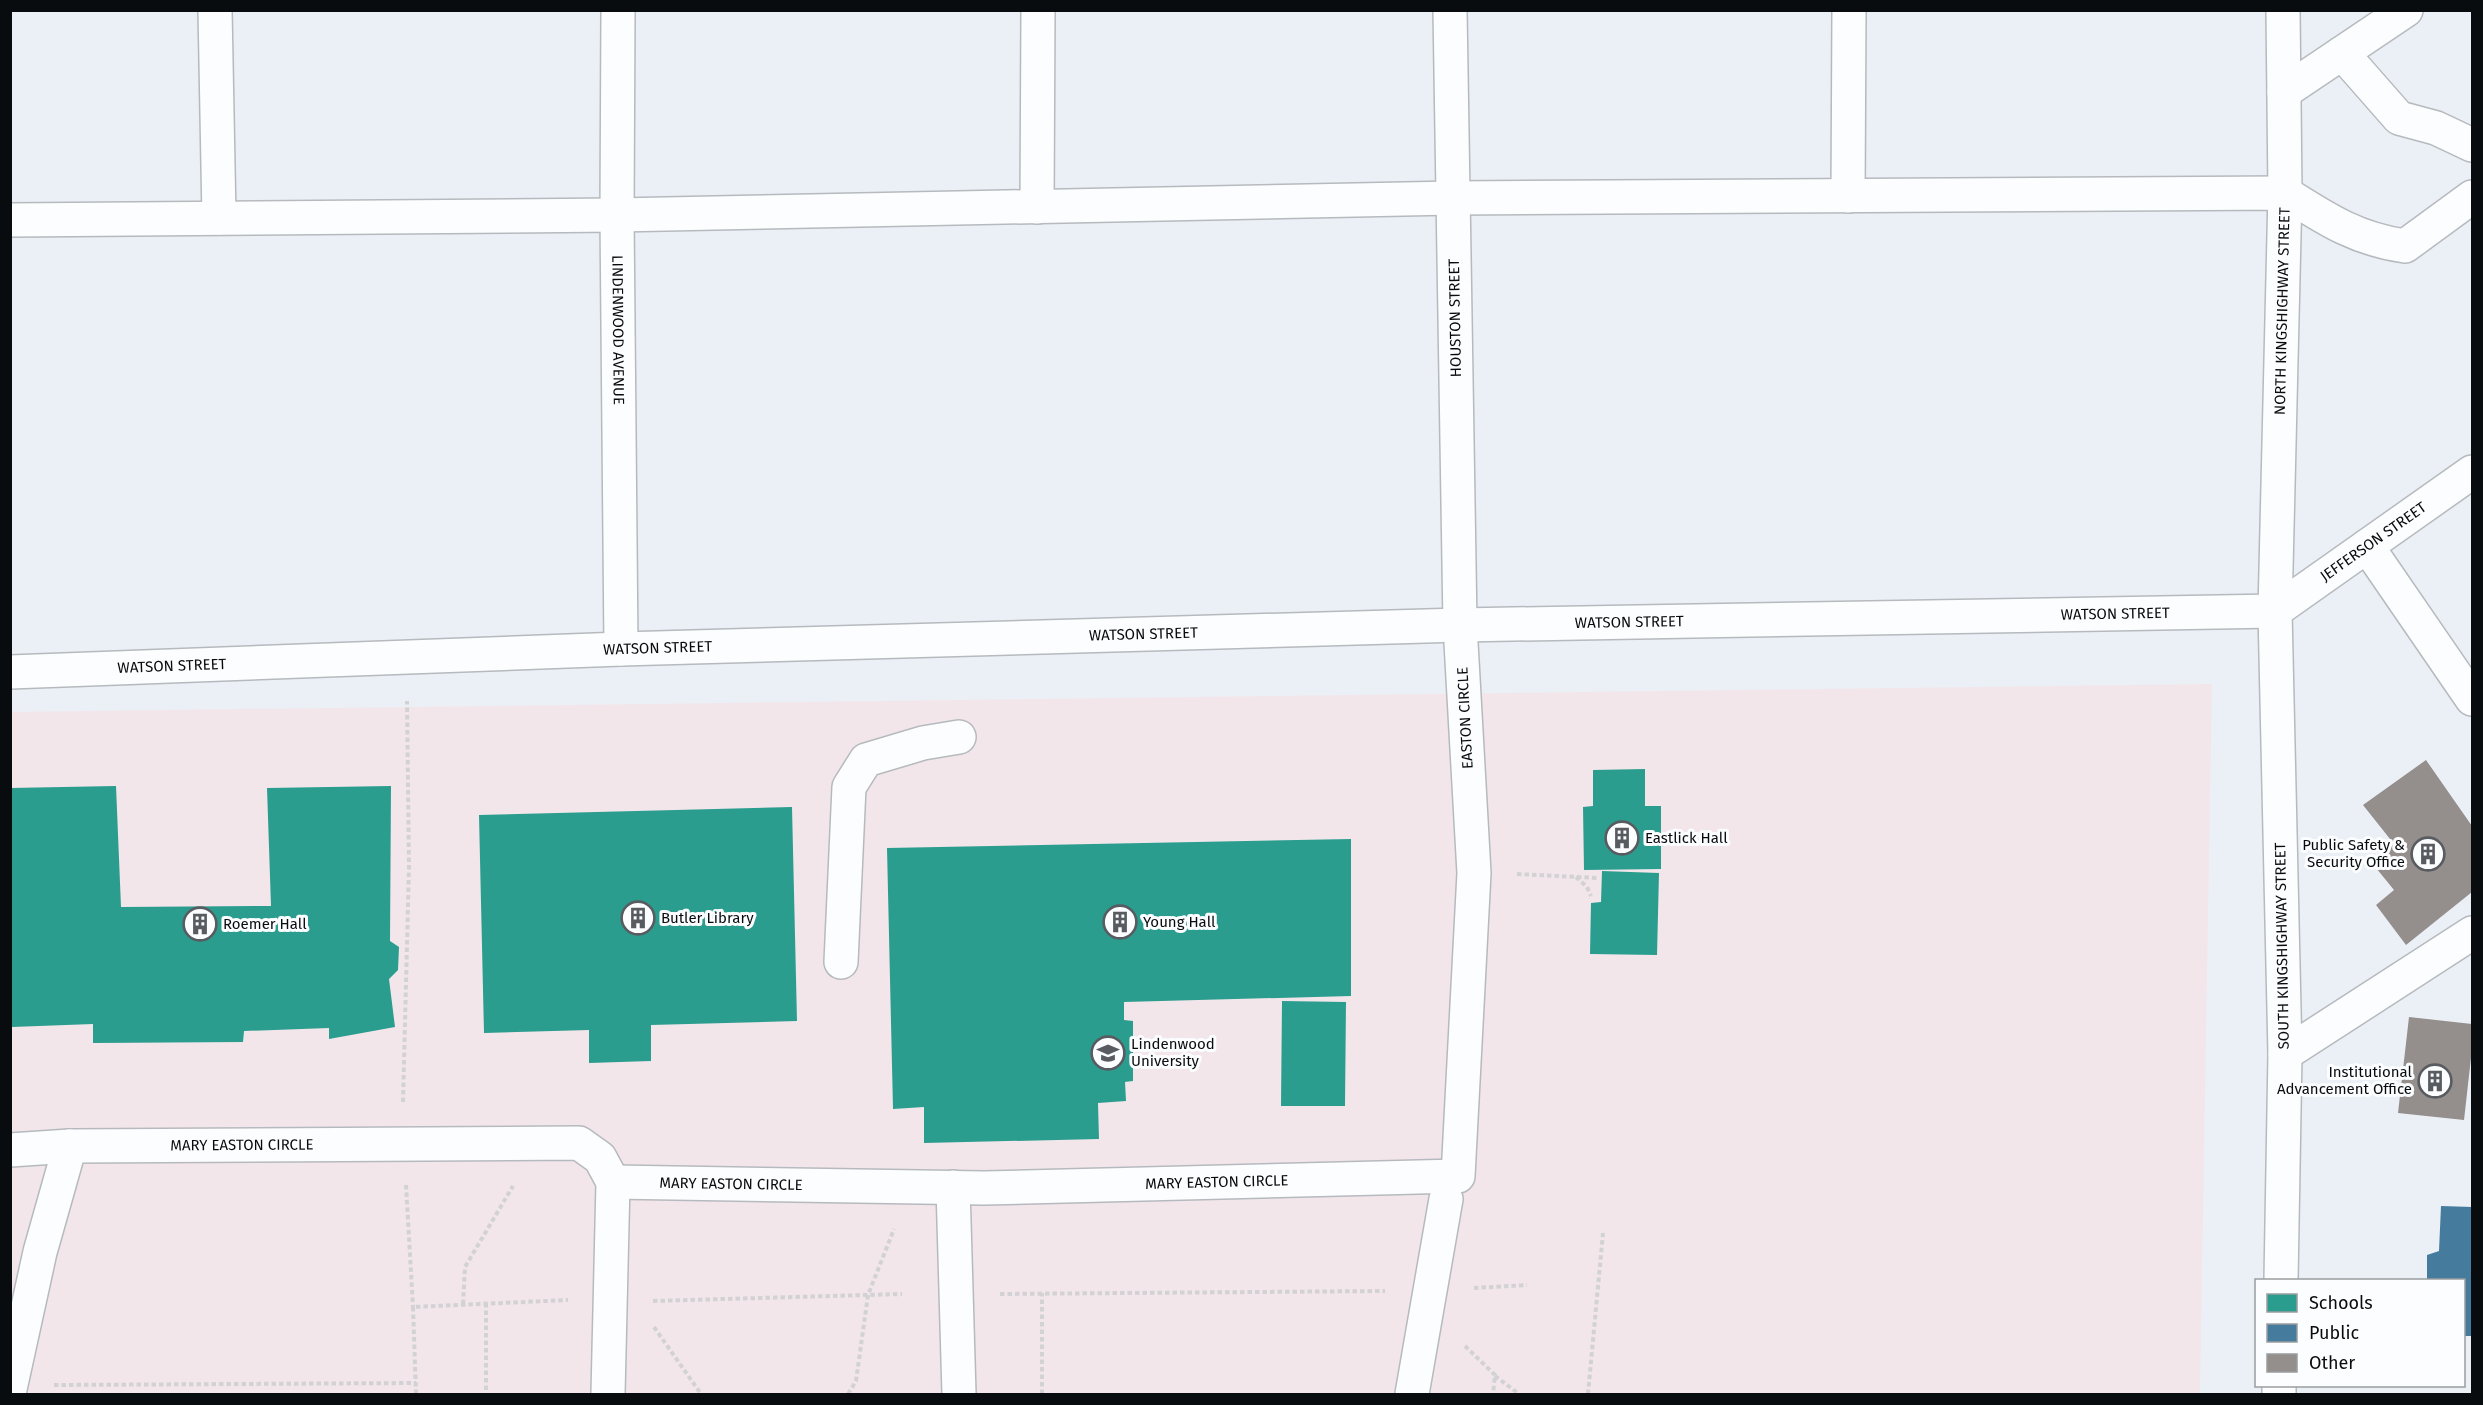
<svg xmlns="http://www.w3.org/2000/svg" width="2483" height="1405" font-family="'Fira Sans',sans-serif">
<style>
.education{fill:#f2e6ea}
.schools{fill:#2a9d8f}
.public{fill:#457b9d}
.building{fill:#948e8c}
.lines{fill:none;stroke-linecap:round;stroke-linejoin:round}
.minor-casing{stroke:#b6babe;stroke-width:36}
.major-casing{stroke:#b6babe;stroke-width:36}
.path{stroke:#d2d2d4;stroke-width:4;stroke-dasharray:4.5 3;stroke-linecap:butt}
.minor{stroke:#fcfdfe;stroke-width:33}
.major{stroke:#fcfdfe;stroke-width:33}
.labels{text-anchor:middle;stroke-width:6;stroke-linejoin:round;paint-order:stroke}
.street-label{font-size:15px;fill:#090c0f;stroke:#fbfdff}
.poi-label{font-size:15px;fill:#090c0f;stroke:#fbfdff;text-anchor:start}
</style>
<rect width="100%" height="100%" fill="#ebf0f6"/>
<path class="education" d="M2212,684L2200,1394H11L10,712Z"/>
<path class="schools" d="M1645,769V806H1661V869L1584,870L1583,807L1593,806V770Z
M116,786L121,907L271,906L267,788L391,786L390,941L399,947L398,970L389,979L395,1027L329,1039V1028L244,1031L243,1042L93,1043V1024L12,1027L10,788Z
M792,807L797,1021L651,1025V1061L589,1063V1030L484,1033L479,815Z
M1351,839V996L1124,1002V1020L1133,1021V1081L1125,1082L1126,1101L1098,1103L1099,1139L924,1143V1107L893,1109L887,848Z
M1602,871L1659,873L1657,955L1590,954L1591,903L1601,902Z
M1282,1001L1346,1002L1345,1106H1281Z"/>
<path class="public" d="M2441,1206L2472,1207V1336H2464V1280H2427V1255L2439,1251Z"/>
<path class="building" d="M2426,760L2472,826V892L2406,945L2376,905L2394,890L2372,863L2394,844L2363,805Z
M2409,1017L2472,1024V1049L2464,1120L2398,1113Z"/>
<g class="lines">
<g class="minor-casing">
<g id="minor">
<path d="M215,10L219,218"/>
<path id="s1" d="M618,10L617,215L621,649"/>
<path d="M2342,53L2399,118L2436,128L2472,145"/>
<path d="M2284,92L2406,10"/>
<path d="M1848,196L1849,10"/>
<path d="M1037,207L1038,10"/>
<path d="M10,220L617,215L1453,198L2285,193C2326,219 2356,239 2405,246L2472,197"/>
<path d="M2367,546L2472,699"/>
<path id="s2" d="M10,672L621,649L1460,625L2275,611L2472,472"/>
<path d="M841,962L849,787L866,760L923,743L959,737"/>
<path d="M2285,1054L2472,933"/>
<path id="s3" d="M10,1150L70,1146L579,1143L600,1158L613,1182L608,1394"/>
<path id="s4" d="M613,1182L984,1188L1458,1176L1474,873L1460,625L1450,10"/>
<path d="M953,1187L959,1394"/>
<path d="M10,1389L40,1252L70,1146"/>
<path d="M1412,1394L1446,1199"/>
</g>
</g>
<g class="major-casing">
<g id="major">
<path id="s5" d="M2281,1280L2285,1054L2275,611L2285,193L2283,10"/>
<path d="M2279,1394V1386"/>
</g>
</g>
<path class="path" d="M1517,874L1597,878
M1576,877L1587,887L1591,896
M403,1102L409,866L407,701
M406,1185L413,1307
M1474,1288L1527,1285
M1000,1294L1385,1291
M653,1301L902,1294
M486,1303V1394
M463,1304L465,1267L513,1186
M654,1327L701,1394
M1465,1346L1495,1375L1493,1394
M1495,1376L1519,1394
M54,1385L416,1383
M416,1394L413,1307L568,1300
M848,1394L856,1381L868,1295L894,1229
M1042,1394V1293
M1588,1394L1603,1233"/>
<use href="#minor" class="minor"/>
<use href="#major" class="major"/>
</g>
<defs>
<g id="building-ring" transform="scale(1.725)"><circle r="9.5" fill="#fbfdff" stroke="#585c60" stroke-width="1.5"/><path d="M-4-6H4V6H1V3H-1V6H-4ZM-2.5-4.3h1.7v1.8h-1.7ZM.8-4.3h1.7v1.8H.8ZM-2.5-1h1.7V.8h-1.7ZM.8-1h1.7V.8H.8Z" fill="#585c60"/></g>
<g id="university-ring" transform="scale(1.725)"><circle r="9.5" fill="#fbfdff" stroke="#585c60" stroke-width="1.5"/><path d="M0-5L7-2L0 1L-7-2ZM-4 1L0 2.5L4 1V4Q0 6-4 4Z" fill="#585c60"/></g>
</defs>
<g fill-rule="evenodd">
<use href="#building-ring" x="1622" y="838"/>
<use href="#building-ring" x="2428" y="854"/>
<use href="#building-ring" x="638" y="918"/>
<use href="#building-ring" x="1120" y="922"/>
<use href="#building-ring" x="200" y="924"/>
<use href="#university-ring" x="1108" y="1053"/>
<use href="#building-ring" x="2435" y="1081"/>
</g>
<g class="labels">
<g class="street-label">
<text dy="5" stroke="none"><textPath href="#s5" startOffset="969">NORTH KINGSHIGHWAY STREET</textPath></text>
<text transform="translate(1455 318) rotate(-91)" y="5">HOUSTON STREET</text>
<text dy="5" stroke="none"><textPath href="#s1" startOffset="320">LINDENWOOD AVENUE</textPath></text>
<text dy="5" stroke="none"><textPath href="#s2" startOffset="2386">JEFFERSON STREET</textPath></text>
<text dy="5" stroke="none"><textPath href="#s2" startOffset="2106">WATSON STREET</textPath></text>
<text dy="5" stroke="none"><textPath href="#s2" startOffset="1620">WATSON STREET</textPath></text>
<text dy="5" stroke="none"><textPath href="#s2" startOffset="1134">WATSON STREET</textPath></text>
<text dy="5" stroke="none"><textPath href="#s2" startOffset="648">WATSON STREET</textPath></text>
<text dy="5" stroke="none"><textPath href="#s2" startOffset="162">WATSON STREET</textPath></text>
<text transform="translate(1465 718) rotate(-93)" y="5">EASTON CIRCLE</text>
<text transform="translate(2282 946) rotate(-91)" y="5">SOUTH KINGSHIGHWAY STREET</text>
<text dy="5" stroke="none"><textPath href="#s3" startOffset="232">MARY EASTON CIRCLE</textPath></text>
<text dy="5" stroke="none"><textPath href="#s4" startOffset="604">MARY EASTON CIRCLE</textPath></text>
<text dy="5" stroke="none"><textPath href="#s4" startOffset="118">MARY EASTON CIRCLE</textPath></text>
</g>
<g class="poi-label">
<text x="1645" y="843">Eastlick Hall</text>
<text x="2405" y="850" text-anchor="end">Public Safety &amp;<tspan x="2405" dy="17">Security Office</tspan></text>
<text x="661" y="923">Butler Library</text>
<text x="1143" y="927">Young Hall</text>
<text x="223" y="929">Roemer Hall</text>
<text x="1131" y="1049">Lindenwood<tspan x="1131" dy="17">University</tspan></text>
<text x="2412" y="1077" text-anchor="end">Institutional<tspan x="2412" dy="17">Advancement Office</tspan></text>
</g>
</g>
<rect width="2483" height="1405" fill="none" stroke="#090c0f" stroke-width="24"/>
<rect x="2255" y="1279" width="210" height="108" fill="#fbfdff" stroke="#9a9d9f" stroke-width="1.5"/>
<rect x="2267" y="1294" width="30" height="18" fill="#2a9d8f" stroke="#9a9d9f" stroke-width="1.5"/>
<text x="2309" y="1309" font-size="18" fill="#090c0f">Schools</text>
<rect x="2267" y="1324" width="30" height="18" fill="#457b9d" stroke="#9a9d9f" stroke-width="1.5"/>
<text x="2309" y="1339" font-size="18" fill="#090c0f">Public</text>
<rect x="2267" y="1354" width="30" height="18" fill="#948e8c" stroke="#9a9d9f" stroke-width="1.5"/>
<text x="2309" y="1369" font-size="18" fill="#090c0f">Other</text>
</svg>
